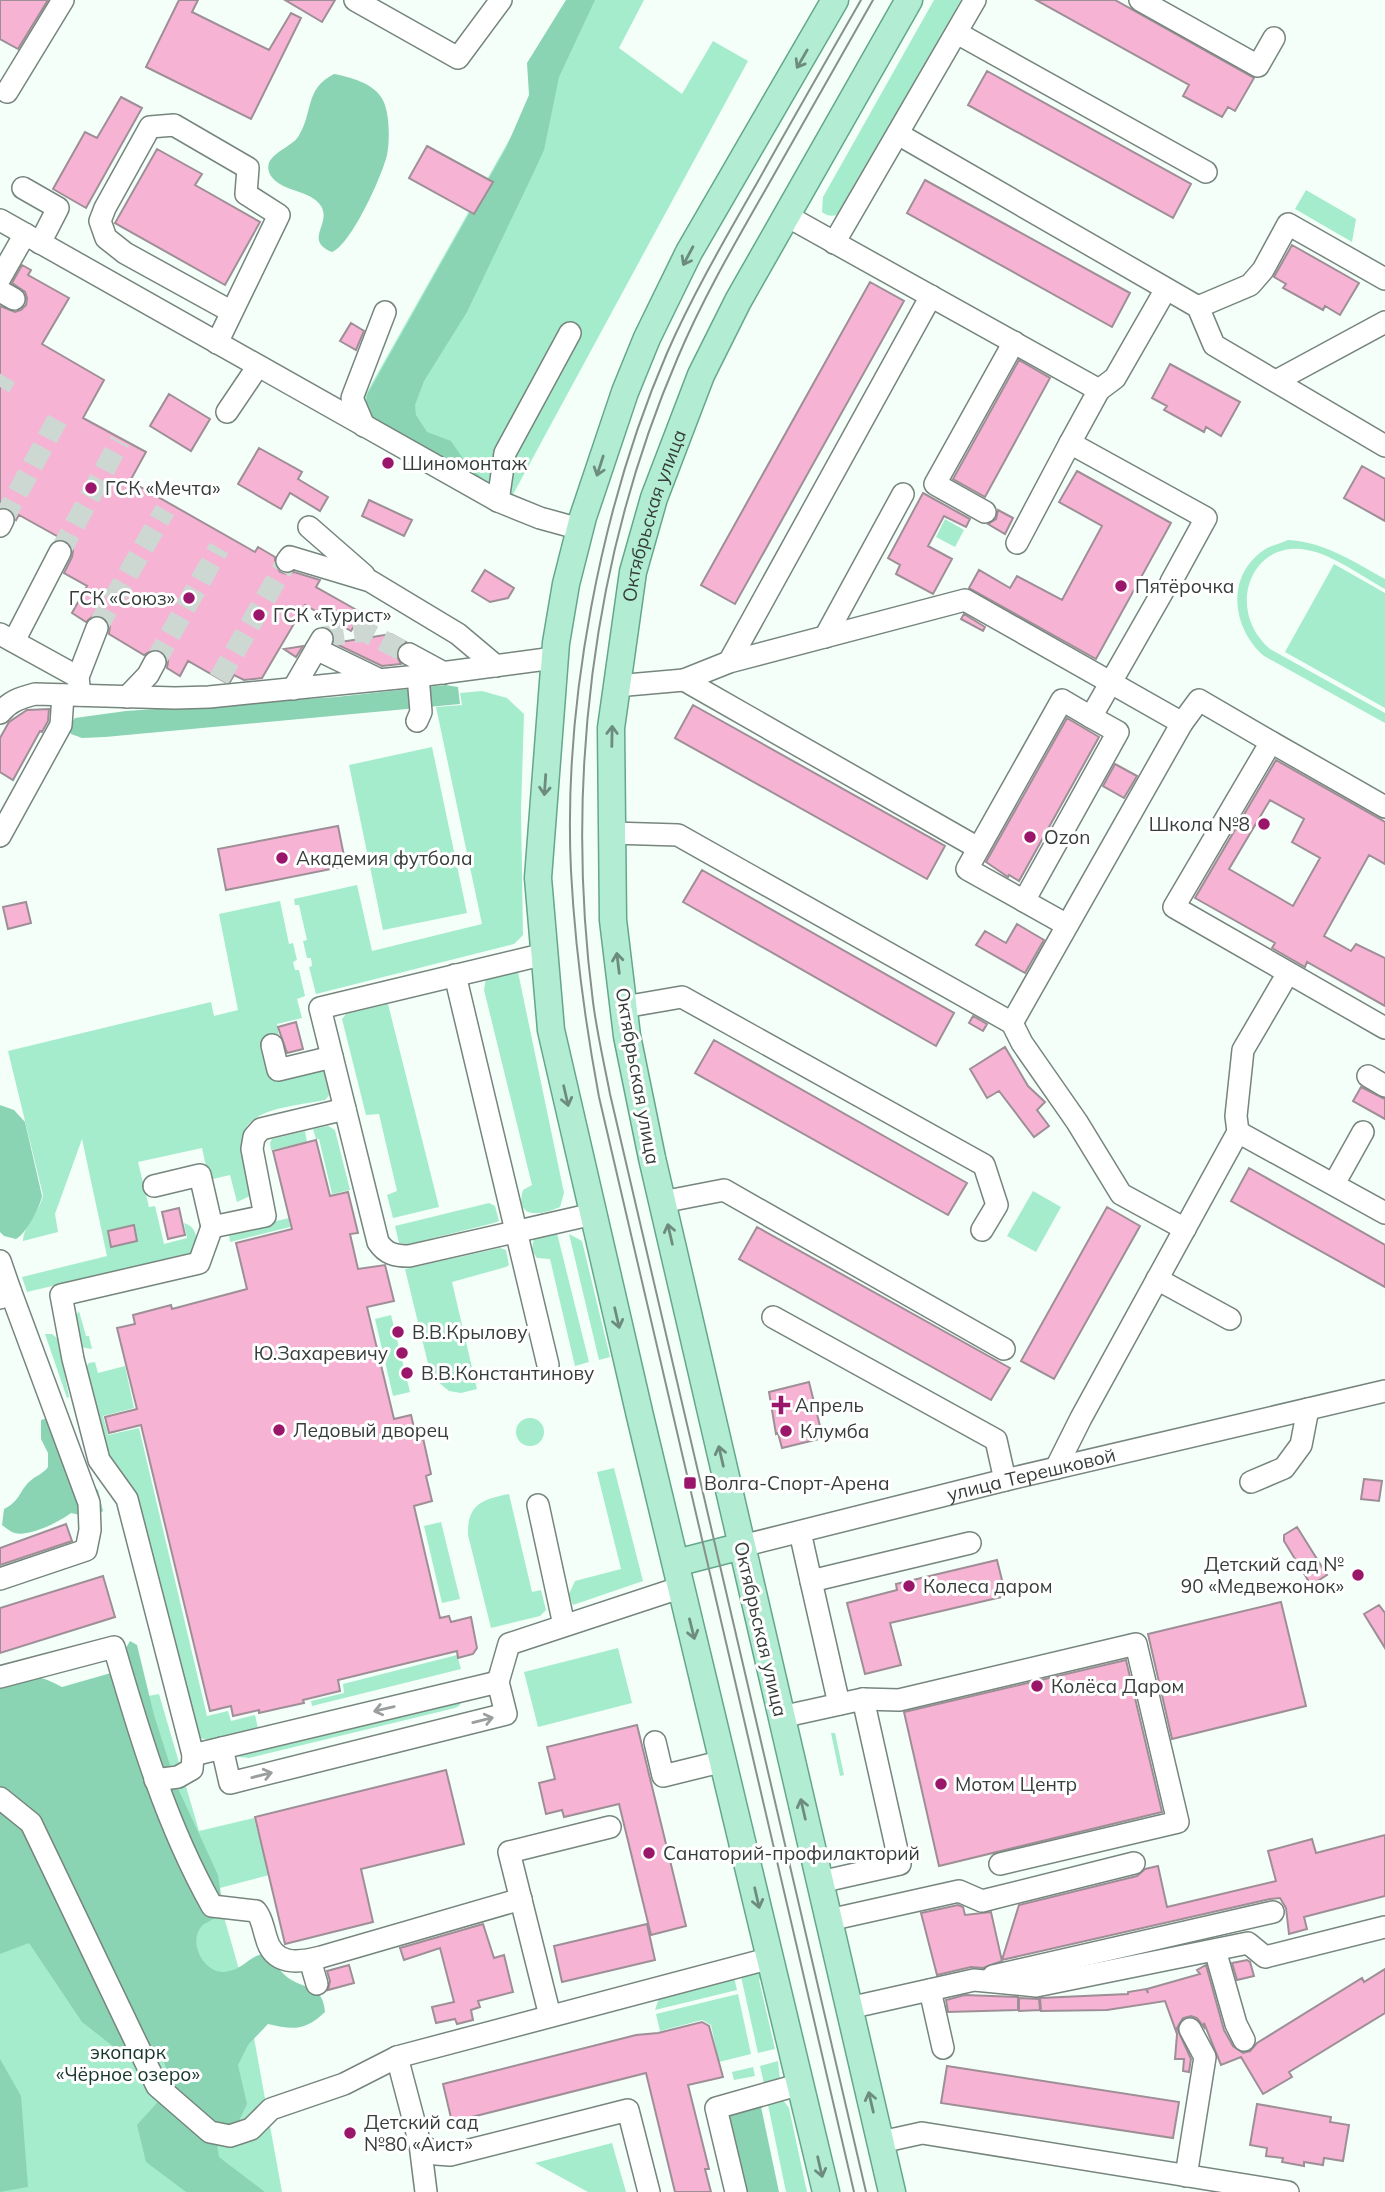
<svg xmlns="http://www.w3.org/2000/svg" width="1385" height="2192" font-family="Mulish,sans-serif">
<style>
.green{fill:#a5eccc}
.forest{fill:#8ad4b3}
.building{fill:#f6b3d4;stroke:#9e8f96;stroke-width:2;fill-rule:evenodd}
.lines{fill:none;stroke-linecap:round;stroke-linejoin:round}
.minor-tunnel{stroke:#ced8d3;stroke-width:21;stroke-dasharray:21 10;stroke-linecap:butt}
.minor-casing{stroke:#76857d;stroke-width:24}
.major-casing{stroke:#64a78b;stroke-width:29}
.minor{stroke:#fff;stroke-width:21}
.major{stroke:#b1ecd3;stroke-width:26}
.tram{stroke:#88908c;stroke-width:2}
.oneway{stroke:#6d8c7f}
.oneway2{stroke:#9a9e9c}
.poi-dot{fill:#9a166a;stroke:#fff;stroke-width:2.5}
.labels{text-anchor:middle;stroke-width:6;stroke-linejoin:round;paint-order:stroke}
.poi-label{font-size:19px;fill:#363d3a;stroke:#fff;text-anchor:start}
.street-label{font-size:19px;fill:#363d3a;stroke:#fff}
.park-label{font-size:19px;fill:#153729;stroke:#fff}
</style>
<rect width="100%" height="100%" fill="#f4fff9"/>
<path class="green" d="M588,0H644L619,48L682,94L713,41L748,61L510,500L374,428L362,401Z
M934,0H961L843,209C837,217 831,218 822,212L823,197Z
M1306,190L1356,219L1352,242L1295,209Z
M945,519L964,530L955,547L936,537Z
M1288,540C1325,542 1354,562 1385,579V589C1363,577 1332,554 1307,550C1250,539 1225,611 1270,649L1385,713V723L1264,656C1231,627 1225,574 1267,548C1273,545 1282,543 1288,540Z
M1334,564L1385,593V708L1285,652Z
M482,691L507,698L524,714L521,810L523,935L514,944L316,994L309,967L312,966L311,958H307L303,941L307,940L299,905H295L294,899L357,885L372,951L482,924L436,707L462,705L460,693Z
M432,747L467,913L383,930L349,765Z
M280,901L289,944L293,943L297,960L293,962L295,970H299L305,996L297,999L302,1018L277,1024L279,1036L262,1041L272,1078L318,1069L328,1074C330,1084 333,1093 325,1100C294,1107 233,1107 243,1152C247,1166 253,1182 250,1196L237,1202L230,1175L209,1180L202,1148L138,1162L149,1207L155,1206L164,1244L187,1238L184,1223C198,1227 198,1241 194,1252L27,1292L22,1277L107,1256L82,1139L55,1214L58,1232L23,1241C24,1224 40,1212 43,1195L8,1051L211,1002L214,1016L238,1010L219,914Z
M507,968L518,972L564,1193L560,1207C542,1215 514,1220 523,1190L532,1185L484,990L486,977Z
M388,1004L439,1207L393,1218L387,1195L397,1191L379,1114L366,1115L342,1019L346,1014Z
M328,1126L335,1130L350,1190L332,1194L319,1139H316L313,1129Z
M305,1131L307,1142L271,1150L270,1143L272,1139Z
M1033,1191L1061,1207L1036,1252L1007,1236Z
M489,1203L495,1206L499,1221L494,1223L409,1244L399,1243L395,1226Z
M289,1218L290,1227L230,1242L229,1235L238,1230Z
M556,1229L589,1362L575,1366L550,1259L537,1258L532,1251L534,1236Z
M569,1234L582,1241L610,1357L599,1360Z
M500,1248L506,1250L509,1265L506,1267L452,1282L477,1389L461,1393L449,1391L431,1376L405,1269Z
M79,1311L86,1336H89L92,1349L80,1347L75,1317Z
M391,1315L410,1392L393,1396L375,1319Z
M45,1334H52L58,1339L69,1397L67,1398Z
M95,1362L98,1373L125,1366L134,1408L103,1416L108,1435L139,1428L207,1716L228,1711L231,1721L255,1715L258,1728L209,1740L198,1738L103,1453L84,1369L89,1363Z
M516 1432a14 14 0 1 1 28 0a14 14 0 1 1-28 0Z
M614,1468L643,1581L573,1605L569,1594L575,1581L621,1569L597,1472Z
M509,1494L532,1592L541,1590L546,1610L540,1616L491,1628L468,1535C467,1504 483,1499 509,1494Z
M441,1522L460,1599L442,1603L424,1526Z
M618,1648L632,1703L538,1727L524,1672Z
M457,1655L461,1669L312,1706L311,1701L344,1693L343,1684Z
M159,1694L199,1831L254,1818L269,1875L216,1889L246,1994L282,2192H0V1723Z
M462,1701L459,1706L455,1708L249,1758L239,1757V1753Z
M831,1733H835L844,1775L840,1776Z
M757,1967L763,1974L759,1980L775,2049L758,2053L740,1972Z
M733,1973L737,1990L655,2010L661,1992Z
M738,1994L751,2054L719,2062L711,2025L702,2020L660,2031L656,2014Z
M778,2061L780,2080L765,2088L760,2066Z
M753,2067L755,2076L734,2080L732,2072Z
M767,2100H783L789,2108L807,2192H786Z
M612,2143L626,2192H588L535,2163Z"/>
<path class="forest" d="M566,0H595L559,77L544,150L532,176L467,312L424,381L415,405L416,415L427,432L451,441L468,466L489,484L376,428L365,411L367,395L506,148L529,95L527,63Z
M334,74C350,77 372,83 381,97C390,109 390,141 387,155C382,176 351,245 332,252C303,240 332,224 321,206C310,189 283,193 271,176C259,156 290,149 298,137C314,112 304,89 334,74Z
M445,685L458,687L460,704L105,737L82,738L71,734L68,727L75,718L126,711L336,697Z
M0,1105L14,1110L25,1122L42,1196C40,1207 26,1234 16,1239L4,1236L0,1232Z
M52,1417L85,1481L98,1490L103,1511L94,1518L71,1513C59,1522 26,1539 12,1532C8,1530 5,1527 2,1525L4,1509C20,1501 19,1492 29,1482C35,1476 43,1474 48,1467V1453L41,1439V1420Z
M130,1641L137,1645L154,1715L176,1784L218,1875L221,1895L215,1918C211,1921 204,1923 201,1927C188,1943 204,1973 224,1972C243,1970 247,1958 262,1954C273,1960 278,1969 287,1977C304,1990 323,1984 325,2012C305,2031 293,2030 268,2024L248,2045L238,2065L247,2104L236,2127L214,2126L219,2157L265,2192H186L146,2162L137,2125L173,2085L159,2050L128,2058L82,2022L29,1943L0,1954V1681C25,1673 39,1674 62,1687L111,1673Z
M0,2059L21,2096L28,2187L0,2192Z
M760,2102L779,2192H741L723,2111Z"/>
<path class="building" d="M0,0H48L18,49L0,39Z
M179,0H198L192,12L269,50L291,13L301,18L251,119L146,67Z
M285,0H335L322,22Z
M1036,0H1115L1254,78L1235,111L1228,107L1222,117L1183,96L1189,85Z
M987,71L1191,184L1173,218L968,105Z
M121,97L142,108L86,208L53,189L85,132L97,138Z
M427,146L493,182L474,214L409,178Z
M157,149L202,174L195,185L260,222L225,285L115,223Z
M925,180L1130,293L1112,327L907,213Z
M1292,245L1359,283L1340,315L1325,306L1323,310L1283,288L1286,284L1274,277Z
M22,265L31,270L28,275L69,298L42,344L104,380L83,418L146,452L130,481L255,552L258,547L275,557V565L280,572L286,574L294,572L320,580L316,587L362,613L351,631L305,605L262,678L244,680L234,675L230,682H225L188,661L180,676L167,668L168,661L162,651L154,649L144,655L109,634L110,625L102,616L94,615L86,622L72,613L87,586L64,573L72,557L73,551L71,544L19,515L16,520L9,509L0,508V306L15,312L21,310L26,305L27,298L25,292L12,283Z
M870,282L904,301L735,604L701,585Z
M351,323L364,331L356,350L340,341Z
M1019,360L1050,378L985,497L953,479Z
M1170,364L1240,402L1221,436L1206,427L1204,432L1164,410L1167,406L1152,398Z
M169,394L210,419L191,451L150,426Z
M259,448L302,472L298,479L328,497L320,511L290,493L281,509L238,484Z
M1362,466L1385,479V521L1344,498Z
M1077,471L1171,523L1096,659L969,588L979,570L1010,588L1017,576L1062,600L1102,526L1059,502Z
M923,493L970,519L966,527L944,516L928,546L952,559L933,594L896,574L900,565L888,558Z
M369,500L412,520L404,536L362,516Z
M998,510L1013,518L1005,534L988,524L996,519Z
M485,570L514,588L508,598L490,602L472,591Z
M964,614L985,627L983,631L961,619Z
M391,634L406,642L398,647L396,654L401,664L382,666L334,643Z
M303,646L296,657L284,649Z
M693,705L945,846L927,879L675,738Z
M49,709L48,721L42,732L40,731L13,780L0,772V738L9,722L27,710Z
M1067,718L1099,737L1019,881L1009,875L1008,877L986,862Z
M1276,760L1385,822V864L1369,855L1324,936L1351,951L1356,944L1385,958V1006L1307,962L1305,967L1272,948L1275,943L1195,898ZM1270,800L1304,819L1292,842L1320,858L1293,906L1229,869Z
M1115,764L1137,776L1124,798L1103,786Z
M338,826L346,866L226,890L218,849Z
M702,870L954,1013L936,1046L683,902Z
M26,902L31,923L8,929L3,907Z
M1017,924L1044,940L1025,973L976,945L985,931L1006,943Z
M973,1016L987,1024L983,1031L969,1023Z
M296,1022L303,1049L287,1053L278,1027Z
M714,1040L967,1183L948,1215L695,1073Z
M1005,1047L1028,1086L1045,1102L1037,1110L1049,1126L1034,1137L999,1091L987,1098L970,1069Z
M1361,1087L1385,1099V1119L1353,1101Z
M316,1140L330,1196L348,1192L358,1233L350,1234L358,1269L385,1265L394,1301L367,1307L394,1419L411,1415L417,1440L423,1438L431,1474L426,1476L432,1501L414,1506L440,1618L449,1616L451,1622L471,1617L477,1648L473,1654L458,1658L457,1651L338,1680L340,1691L303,1700L304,1703L281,1708L259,1713V1710L233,1716L231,1706L210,1711L141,1425L109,1433L105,1417L137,1409L117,1328L135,1324L133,1315L171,1305L172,1309L247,1289L236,1243L292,1229L273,1151Z
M1249,1168L1385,1245V1287L1231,1201Z
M1107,1207L1140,1226L1054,1379L1021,1361Z
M179,1208L185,1235L168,1239L162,1212Z
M134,1225L137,1241L111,1247L108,1231Z
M757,1227L1010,1368L991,1400L739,1259Z
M809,1382L823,1438L782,1448L778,1433L776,1434L769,1392Z
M1364,1479L1382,1481L1379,1501L1361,1499Z
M66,1524L72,1541L0,1565V1548Z
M1297,1527L1327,1575L1311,1585L1284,1541V1535Z
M997,1560L1006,1596L890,1623L901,1665L865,1674L847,1603L897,1590L896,1584Z
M103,1576L115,1617L0,1653V1608Z
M1281,1602L1306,1706L1172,1739L1148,1634Z
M1379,1605L1385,1613V1648L1364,1614Z
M1126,1660L1162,1812L939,1866L904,1712Z
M637,1725L686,1926L651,1935L619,1804L564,1817L562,1810L546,1814L539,1783L555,1779L547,1747Z
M446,1770L464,1844L361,1869L373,1922L285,1944L255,1817Z
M1385,1835V1896L1304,1917L1307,1929L1289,1934L1286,1908L1280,1898L1270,1899L1002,1960L1019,1905L1137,1876L1145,1869L1158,1866L1167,1907L1276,1881L1268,1851L1312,1839L1316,1853Z
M958,1905L963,1907L965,1915L991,1912L1002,1961L983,1968L971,1967L937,1975L921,1913Z
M483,1924L494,1958L504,1955L513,1992L478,2001L480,2007L471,2010L473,2020L457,2024L455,2019L436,2023L432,2007L454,2002L440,1948L404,1960L400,1948Z
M647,1924L655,1960L562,1982L554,1946Z
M1247,1960L1250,1962L1254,1976L1237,1980L1232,1963Z
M349,1965L354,1983L328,1990L330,1981L327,1971Z
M1206,1965L1224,2030L1233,2046L1243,2053L1250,2051L1257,2043L1362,1978L1364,1982L1385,1969V2013L1289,2072L1292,2077L1263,2094L1241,2057L1221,2065L1204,2023V2027L1197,2018L1191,2016L1183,2018L1177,2028L1191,2059L1189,2072L1183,2071L1184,2059H1175L1177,2034L1165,2001L1107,2010L1041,2011L1040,1998L1128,1994V1992L1146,1989L1148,1993L1147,1989L1200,1974L1197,1970Z
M965,1995L1018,1997V2010L948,2012L946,2000Z
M1019,1998L1039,1999L1040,2010L1019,2011Z
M702,2022L709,2026L723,2077L688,2085L709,2169H705L711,2192H675L646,2073L452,2122L443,2084L636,2035L658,2033Z
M947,2066L1179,2102L1173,2138L941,2103Z
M1257,2104L1331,2117L1330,2122L1349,2125L1343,2161L1324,2158L1323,2165L1304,2162V2166L1282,2162L1283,2158L1266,2156L1267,2148L1250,2145Z"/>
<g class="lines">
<path class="minor-tunnel" d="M0,387L6,377
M3,520L62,411
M60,552L120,441
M97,628L165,510
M323,637L364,631L409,654
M155,662L219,548
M219,679L287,561"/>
<g class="minor-casing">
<g id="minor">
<path d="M355,0L458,58L501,0"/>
<path d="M1140,0L1258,66L1274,38"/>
<path d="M957,33L1206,172"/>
<path d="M7,92L63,0"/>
<path d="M898,134L1198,307L1214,345L1385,446"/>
<path d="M23,188L58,208L40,243"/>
<path d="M787,216L1099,390L1070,443L1206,518L1171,582"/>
<path d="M0,220L498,501L540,518L580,529"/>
<path d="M834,243L975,0"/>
<path d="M0,278L25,234"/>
<path d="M0,291L14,299"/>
<path d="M1198,307L1250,285L1263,270L1288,224L1385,279"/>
<path d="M217,343L279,215L246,194L248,168L174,125L150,127L105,208L100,221L106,238L125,253L232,312"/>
<path d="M1276,381L1385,322"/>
<path d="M1099,390L1115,378L1166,289"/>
<path d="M227,412L258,366"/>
<path d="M364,426L352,398L385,312"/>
<path d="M498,501L505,453L570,333"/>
<path d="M985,512L935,484L1014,342"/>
<path d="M0,526L3,520"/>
<path d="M309,527L364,575"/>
<path d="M1017,543L1070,443"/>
<path d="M287,561L290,557L370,581L458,634L496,666"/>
<path d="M0,634L78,677L80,695"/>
<path d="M825,637L903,494"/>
<path d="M14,641L60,552"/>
<path d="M316,649L378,679"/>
<path d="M409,654L444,673"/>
<path d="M729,662L931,296"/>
<path d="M78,677L97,628"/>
<path d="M684,680L978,848"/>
<path d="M616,686L684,680L729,662L965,600L1182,723L1012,1023"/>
<path d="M293,689L322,639"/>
<path d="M127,697L148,675L155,662"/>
<path d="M0,713C10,701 20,698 35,694L175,698L209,697L418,676L554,658"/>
<path d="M417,721L421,712L418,676"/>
<path d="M1182,723L1199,700L1271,742"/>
<path d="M1385,807L1271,742L1174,907L1385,1028"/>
<path d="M612,833L678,835L1012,1023L1022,1043L1077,1122L1121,1194L1185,1229"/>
<path d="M0,836L61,725L63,695"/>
<path d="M1024,901L1118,732L1091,717"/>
<path d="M1067,925L967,869L1062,700L1091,717L1163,591"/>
<path d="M545,954L320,1008L378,1242C386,1254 395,1256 409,1256L593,1214"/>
<path d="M455,975L548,1365"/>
<path d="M624,1007L682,997L984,1165L997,1205L982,1230"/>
<path d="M272,1045L278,1070L332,1057"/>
<path d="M1368,1076L1385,1086"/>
<path d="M345,1109L261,1129L254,1137L252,1149L265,1216L212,1227L199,1263L61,1295L73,1359L99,1460L127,1499L193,1755L498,1682"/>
<path d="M1238,1132L1385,1213"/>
<path d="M1334,1184L1363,1132"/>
<path d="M154,1186L200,1175L212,1227"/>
<path d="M662,1202L724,1190L1004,1349"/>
<path d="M0,1261L10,1290L0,1298"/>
<path d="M1157,1279L1230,1319"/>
<path d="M773,1317L996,1440L1005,1480"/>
<path d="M1056,1468L1081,1418L1238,1132L1236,1116L1243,1050L1288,973"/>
<path d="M1251,1482L1284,1468L1301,1445L1308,1409"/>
<path d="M538,1505L564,1625"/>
<path d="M800,1532L811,1581L970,1543"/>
<path id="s1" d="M742,1546L1005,1480L1385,1391"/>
<path d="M0,1579L86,1550L90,1530L89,1503L10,1290"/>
<path d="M811,1581L839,1704"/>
<path d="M0,1677L114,1647C140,1736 166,1824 212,1906L256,1911C262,1918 263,1928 266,1937C273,1966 298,1963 321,1957L521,1899"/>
<path d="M781,1717L863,1699L899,1700L1136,1644L1178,1822L1000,1864"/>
<path d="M655,1742L663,1776L724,1761"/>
<path d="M222,1748L230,1783L506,1714L498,1682L509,1644L682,1587"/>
<path d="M155,1780L178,1777L192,1769L193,1755"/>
<path d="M0,1798L31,1823L157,2086L210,2132L230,2136L251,2129L271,2109L344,2084L397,2057"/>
<path d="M820,1882L900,1864L863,1699"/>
<path d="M829,1920L959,1891L982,1901L1134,1863"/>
<path d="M1215,1950L1236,2024L1244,2040"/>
<path d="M310,1960L317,1984"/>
<path d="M993,1976L1273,1912"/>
<path d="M930,1990L943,2048"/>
<path d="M849,2008L974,1980L1036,1986L1248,1943L1265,1957L1385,1927"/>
<path d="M550,2016L509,1852L610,1827"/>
<path d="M881,2142L922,2133L1288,2192"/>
<path d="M420,2144L426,2192"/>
<path d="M1186,2176L1205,2057L1190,2029"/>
<path d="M649,2192L628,2110L450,2155L436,2154L420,2144L397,2057L771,1958"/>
<path d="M736,2192L716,2108L801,2084"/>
</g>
</g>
<g class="major-casing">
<g id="major">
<path d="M676,1563L742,1546"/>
<path d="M826,2192L640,1416L551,1030L538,878L556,643L566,584L583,517L625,392L647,338L689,252L835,0"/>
<path id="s2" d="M892,2192L652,1158L627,1036L613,920L611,728L633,572L654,498L701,375L738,301L909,0"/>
</g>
</g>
<use href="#minor" class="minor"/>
<use href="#major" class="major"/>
<path class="tram" d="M854,2192L599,1097C585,1022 575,948 571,871C563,704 601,506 667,353C693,294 725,239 757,183C791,122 826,61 861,0
M866,2192L610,1094C604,1063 597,1033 593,1002C565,786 591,559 678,357C703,298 735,243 767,187C802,125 838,62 873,0"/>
</g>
<defs><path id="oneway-shaft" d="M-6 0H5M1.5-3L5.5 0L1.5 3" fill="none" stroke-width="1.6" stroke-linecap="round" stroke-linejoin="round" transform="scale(1.75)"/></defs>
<g class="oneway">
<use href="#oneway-shaft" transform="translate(802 59) rotate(120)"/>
<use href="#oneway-shaft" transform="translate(688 256) rotate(118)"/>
<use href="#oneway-shaft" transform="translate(600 466) rotate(108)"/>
<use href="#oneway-shaft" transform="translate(612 736) rotate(-89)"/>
<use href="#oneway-shaft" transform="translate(545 785) rotate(94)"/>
<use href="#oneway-shaft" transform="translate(618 963) rotate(-97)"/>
<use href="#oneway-shaft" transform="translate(566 1096) rotate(77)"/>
<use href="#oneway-shaft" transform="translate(670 1234) rotate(-103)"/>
<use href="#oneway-shaft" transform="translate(617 1318) rotate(77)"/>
<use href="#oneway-shaft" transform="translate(721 1456) rotate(-103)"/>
<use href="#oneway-shaft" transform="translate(692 1629) rotate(76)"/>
<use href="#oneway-shaft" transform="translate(803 1809) rotate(-103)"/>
<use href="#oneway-shaft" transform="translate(757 1898) rotate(77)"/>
<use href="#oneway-shaft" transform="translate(871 2102) rotate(-103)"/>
<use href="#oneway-shaft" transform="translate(820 2167) rotate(77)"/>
</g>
<g class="oneway2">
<use href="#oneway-shaft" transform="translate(384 1709) rotate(167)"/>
<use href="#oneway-shaft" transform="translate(483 1720) rotate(-14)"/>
<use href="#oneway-shaft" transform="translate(262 1775) rotate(-14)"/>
</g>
<g class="poi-dot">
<circle cx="388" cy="463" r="7"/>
<circle cx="91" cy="488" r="7"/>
<circle cx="1121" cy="586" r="7"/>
<circle cx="189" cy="598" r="7"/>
<circle cx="259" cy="615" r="7"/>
<circle cx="1264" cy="824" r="7"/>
<circle cx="1030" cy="837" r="7"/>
<circle cx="282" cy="858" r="7"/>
<circle cx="398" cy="1332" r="7"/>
<circle cx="402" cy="1353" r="7"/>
<circle cx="407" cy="1373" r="7"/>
<path d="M777.5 1394.5h7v7h7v7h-7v7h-7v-7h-7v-7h7z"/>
<circle cx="279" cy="1430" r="7"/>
<circle cx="786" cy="1431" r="7"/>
<rect x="683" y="1476" width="14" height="14" rx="3.5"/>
<circle cx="1358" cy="1575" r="7"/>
<circle cx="909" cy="1586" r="7"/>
<circle cx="1037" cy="1686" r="7"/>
<circle cx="941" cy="1784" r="7"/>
<circle cx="649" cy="1853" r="7"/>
<circle cx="350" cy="2133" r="7"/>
</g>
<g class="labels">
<g class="poi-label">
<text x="402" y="470">Шиномонтаж</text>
<text x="105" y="495">ГСК «Мечта»</text>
<text x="1135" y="593">Пятёрочка</text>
<text x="175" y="605" text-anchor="end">ГСК «Союз»</text>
<text x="273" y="622">ГСК «Турист»</text>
<text x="1250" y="831" text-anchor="end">Школа №8</text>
<text x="1044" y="844">Ozon</text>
<text x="296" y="865">Академия футбола</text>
<text x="412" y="1339">В.В.Крылову</text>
<text x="388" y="1360" text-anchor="end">Ю.Захаревичу</text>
<text x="421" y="1380">В.В.Константинову</text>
<text x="795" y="1412">Апрель</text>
<text x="293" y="1437">Ледовый дворец</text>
<text x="800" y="1438">Клумба</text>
<text x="704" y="1490">Волга-Спорт-Арена</text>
<text x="1344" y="1571" text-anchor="end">Детский сад №<tspan x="1344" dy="22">90 «Медвежонок»</tspan></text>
<text x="923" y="1593">Колеса даром</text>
<text x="1051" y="1693">Колёса Даром</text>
<text x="955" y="1791">Мотом Центр</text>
<text x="663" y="1860">Санаторий-профилакторий</text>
<text x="364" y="2129">Детский сад<tspan x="364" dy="22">№80 «Аист»</tspan></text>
</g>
<g class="street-label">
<text dy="7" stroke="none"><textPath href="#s2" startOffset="1712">Октябрьская улица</textPath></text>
<text transform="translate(638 1076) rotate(80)" y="7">Октябрьская улица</text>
<text dy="7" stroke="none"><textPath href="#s1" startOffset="298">улица Терешковой</textPath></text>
<text transform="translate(761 1629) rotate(77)" y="7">Октябрьская улица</text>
</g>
<g class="park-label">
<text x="128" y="2059">экопарк<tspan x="128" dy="22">«Чёрное озеро»</tspan></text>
</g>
</g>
</svg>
